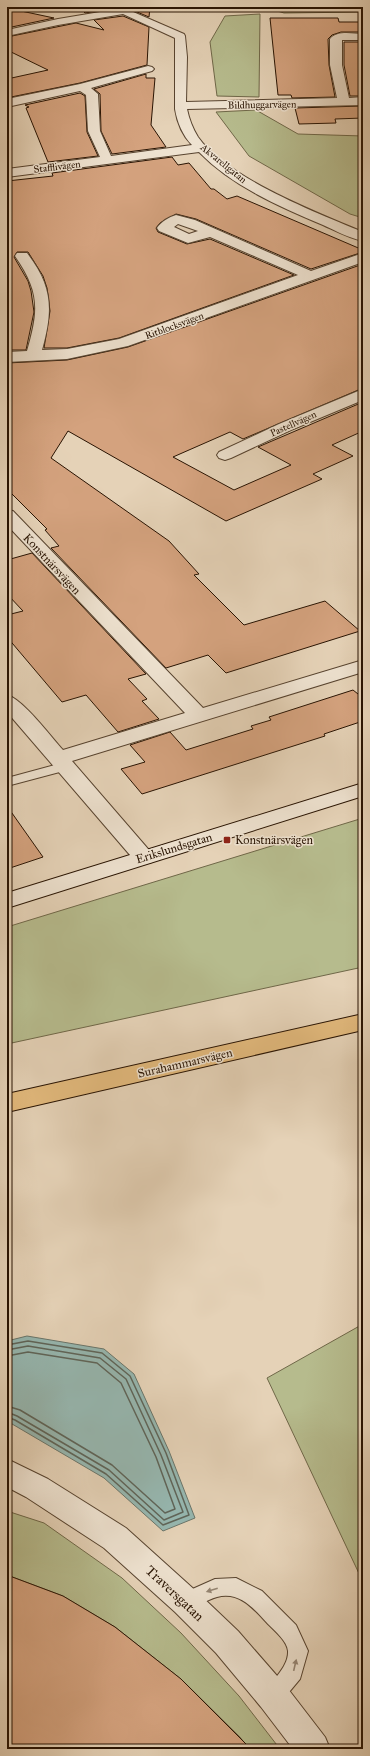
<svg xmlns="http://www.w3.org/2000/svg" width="370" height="1756" font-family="'IM FELL Great Primer',serif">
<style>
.green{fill:#b6bb8d;stroke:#6f6748}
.water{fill:#96b7b0;stroke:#6a756a}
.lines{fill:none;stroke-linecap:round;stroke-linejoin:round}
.shore{stroke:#5f6559;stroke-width:1.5}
.building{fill:#d4a27e;stroke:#281302}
.lane-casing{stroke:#57432f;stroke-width:2}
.street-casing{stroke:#57432f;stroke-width:2}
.secondary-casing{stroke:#281302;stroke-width:2}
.primary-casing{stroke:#281302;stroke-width:2}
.lane{fill:#eee2d0;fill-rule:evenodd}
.street{fill:#eee2d0;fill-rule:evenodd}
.secondary{fill:#eee2d0;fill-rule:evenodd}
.primary{fill:#e2b97c;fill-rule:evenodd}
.oneway{fill:#958573}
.poi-dot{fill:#8f2418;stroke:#eee2d0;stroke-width:1.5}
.labels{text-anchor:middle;stroke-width:3;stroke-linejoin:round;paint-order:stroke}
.far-street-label{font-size:10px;fill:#281302;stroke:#eee2d0}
.street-label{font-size:12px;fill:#281302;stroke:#eee2d0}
.poi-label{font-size:12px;fill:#281302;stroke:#eee2d0;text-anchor:start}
.near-street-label{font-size:14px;fill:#281302;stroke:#eee2d0}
</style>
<rect width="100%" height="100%" fill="#e5d2b7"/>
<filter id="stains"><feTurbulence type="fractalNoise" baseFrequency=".005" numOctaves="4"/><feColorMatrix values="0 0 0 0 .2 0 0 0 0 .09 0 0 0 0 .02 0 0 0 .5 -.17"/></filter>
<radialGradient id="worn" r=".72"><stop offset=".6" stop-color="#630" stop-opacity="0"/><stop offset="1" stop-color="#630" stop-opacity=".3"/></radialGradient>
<path class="green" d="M264,7H363V12L284,13Z
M260,14L259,97L217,96L210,42L225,16Z
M256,110L298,134L363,136V218L350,214L249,156L216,112Z
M363,818V967L7,1044V927Z
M363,1324V1582L267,1378Z
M7,1511L44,1523L122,1578L181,1633L239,1696L280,1749H249L240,1737L181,1679L115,1627L63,1596L7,1575Z"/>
<path class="water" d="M27,1336L104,1349L134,1374L169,1451L195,1518L163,1531L104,1478L7,1421V1341Z"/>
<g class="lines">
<path class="shore" d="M7,1345L28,1341L102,1353L130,1376L166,1453L189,1515L163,1525L106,1474L15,1420L7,1417
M7,1350L28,1346L100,1358L126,1379L161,1455L183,1512L164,1520L109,1470L17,1416L7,1412
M7,1356L28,1352L97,1363L121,1383L156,1457L175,1509L165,1513L112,1465L20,1410L7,1406"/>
</g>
<path class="building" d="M79,7H121L85,13Z
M125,7H150L149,17Z
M7,8L54,18L7,28Z
M123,16L149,27L147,65L80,83L11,97L7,95V79L48,70L7,50V37L76,23L104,30L94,20Z
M270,18H338L339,22H363V32H341L332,35L328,39L329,65L335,97L292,98L291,95H278Z
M344,42H363V96H350L344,65Z
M146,74V78H155L151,125L166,147L112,154L101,131L100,94L94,89Z
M80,93L85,96L87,132L98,156L48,162L26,108L29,107L25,105Z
M363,106V118L335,119L336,123L299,124L295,108Z
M172,157L178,165L189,163L211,189H214L227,199L237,196L363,250V252L311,269L196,219L176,214L160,223L156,228L158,232L187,244L210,239L294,275L119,338L67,348H44L50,311L47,288L43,276L28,252H17L14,257L28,281L31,291L34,312L26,350H7V181L53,176L52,173Z
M363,264V388L243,439L230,432L173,457L234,490L291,465L258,447L363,402V431L332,445L353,456L313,474L322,479L226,521L68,431L51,458L169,541L199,574L194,575L244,625L325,601L360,631L226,673L208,655L166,668L51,548L59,546L45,530L47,529L7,489V363L67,360L128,347Z
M32,553L146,674L128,679L147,699L142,701L159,719L118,732L86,695L62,702L7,637V615L23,611L7,594V560Z
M353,690L363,698V721L324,734L325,736L142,794L121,769L145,762L130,745L170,732L186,750L253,729L251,726L271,720L269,717Z
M7,806L43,857L7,869Z
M7,1575L63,1596L115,1627L181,1679L251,1749H7Z"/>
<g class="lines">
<g class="lane-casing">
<path id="lane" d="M66,762L71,763L73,766L71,769L7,786V778Z
M236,1578L262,1591L296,1625L308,1651L300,1679L280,1703L273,1706L266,1703L263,1696C269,1682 289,1668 288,1651C287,1641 275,1631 268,1624C254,1609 240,1591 217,1597C206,1600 196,1607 186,1611L179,1609L176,1602L179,1595L215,1579Z"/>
</g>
<g class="street-casing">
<path id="street" d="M124,8L184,34L185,36L187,57L186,102L337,98L330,65V39C337,30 353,34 363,34V40H342V65L349,98L363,97V105L187,109C189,119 193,129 198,137C227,178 317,213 363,232V241C349,238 336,231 323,225C280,207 232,186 199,152L7,177V169L100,157L88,131L86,95L80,91L7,107V99L80,84L148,66L152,67L154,69L152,71L91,88L98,94L100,131L111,156L192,145C183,136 177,122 175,109V38L123,14L58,25L7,36V30L58,19Z
M176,215L195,220L311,271L363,253V262L128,346L67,359L7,362V352L27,351C39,310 40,292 15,256L17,253H27C53,287 53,310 42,350L67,349L119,339L298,275L210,237L188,243L159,231L157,228C161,222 169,217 176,215ZM178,224L198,231L189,234L174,227Z
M363,389V400L291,430L231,458L225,460L219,458L217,455L219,452L279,424Z
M7,510L13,511L203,708L363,660V672L72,761L155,857L152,862L144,864L136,862L7,712V695C23,699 51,737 63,750L185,713L7,525Z
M7,1459L48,1479L126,1528L197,1592L238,1631L285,1685L325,1737L330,1749H293L261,1707L216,1653L175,1612L104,1548L26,1497L7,1487Z"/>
</g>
<g class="secondary-casing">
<path id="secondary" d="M363,783V796L7,908V893Z"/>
</g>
<g class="primary-casing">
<path id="primary" d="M363,1014V1030L7,1112V1094Z"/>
</g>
<use href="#lane" class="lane"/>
<use href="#street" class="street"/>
<use href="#secondary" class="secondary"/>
<use href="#primary" class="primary"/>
</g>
<defs><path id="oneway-solid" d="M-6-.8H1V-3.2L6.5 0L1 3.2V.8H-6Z"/></defs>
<g class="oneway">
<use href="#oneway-solid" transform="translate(212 1590) rotate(163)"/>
<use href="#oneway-solid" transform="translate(295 1665) rotate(-77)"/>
</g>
<rect class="poi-dot" x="223" y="836" width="8" height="8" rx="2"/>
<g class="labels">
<g class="far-street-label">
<text transform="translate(262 104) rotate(-1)" y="4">Bildhuggarvägen</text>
<text transform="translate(224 163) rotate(39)" y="4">Akvarellgatan</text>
<text transform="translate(57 166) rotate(-7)" y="4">Stafflivägen</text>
<text transform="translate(174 325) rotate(-20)" y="4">Ritblocksvägen</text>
<text transform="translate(293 423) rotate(-24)" y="4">Pastellvägen</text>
</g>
<g class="street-label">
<text transform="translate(52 564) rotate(47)" y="4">Konstnärsvägen</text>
<text transform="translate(174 848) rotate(-17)" y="4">Erikslundsgatan</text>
<text transform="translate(185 1063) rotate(-13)" y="4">Surahammarsvägen</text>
</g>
<g class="poi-label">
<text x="235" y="844">Konstnärsvägen</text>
</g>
<g class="near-street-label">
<text transform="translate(175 1593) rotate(43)" y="5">Traversgatan</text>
</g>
</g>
<rect width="370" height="1756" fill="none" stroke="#e5d2b7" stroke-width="24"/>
<rect x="8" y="8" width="354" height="1740" fill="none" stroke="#281302" stroke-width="2"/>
<rect x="12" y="12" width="346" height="1732" fill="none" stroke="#281302"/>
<rect width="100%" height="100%" filter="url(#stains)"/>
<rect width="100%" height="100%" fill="url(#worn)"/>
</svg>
